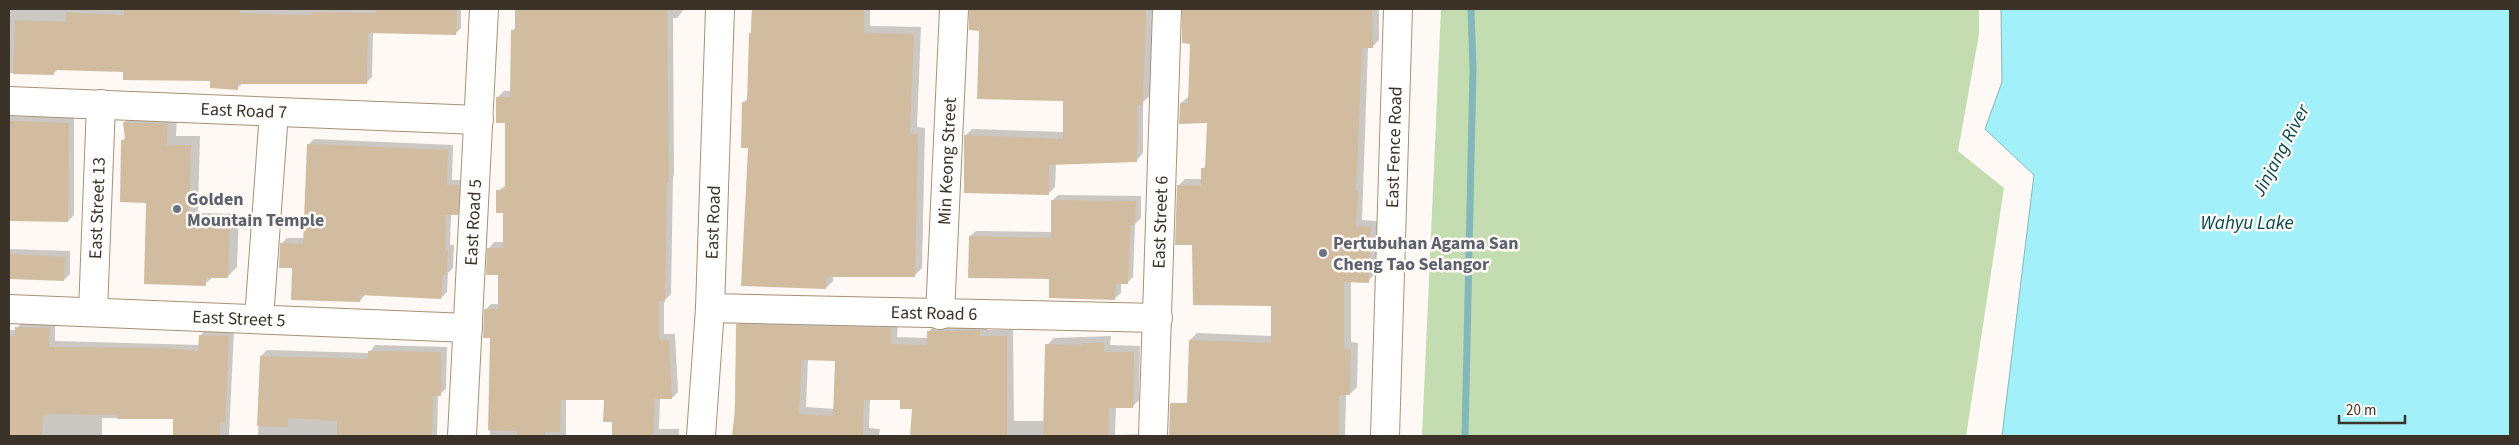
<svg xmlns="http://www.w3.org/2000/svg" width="2519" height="445" font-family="'Source Sans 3',sans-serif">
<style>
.green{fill:#c3dcb0}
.water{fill:#a2f1fa;stroke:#83b8bb}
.shadow{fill:#0003;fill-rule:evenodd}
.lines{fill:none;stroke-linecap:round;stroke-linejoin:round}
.stream{stroke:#83b8bb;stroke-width:7}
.building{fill:#d2bca0;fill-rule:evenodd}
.minor-casing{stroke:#a79176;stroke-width:30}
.minor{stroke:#fff;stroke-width:28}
.worship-dot{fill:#6b7280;stroke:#fef9f4;stroke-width:2}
.labels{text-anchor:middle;stroke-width:5;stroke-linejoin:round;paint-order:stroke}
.street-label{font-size:18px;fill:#3c3328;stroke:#fef9f4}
.worship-label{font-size:18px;font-weight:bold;fill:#5b616d;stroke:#fef9f4;text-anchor:start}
.water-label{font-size:19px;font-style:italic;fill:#004a51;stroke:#fef9f4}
</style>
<rect width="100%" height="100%" fill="#fef9f4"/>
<path class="green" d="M1441,9H1979V34L1958,151L2004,188L1966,436H1422Z"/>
<path class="water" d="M2001,9H2510V436H2002L2034,175L1985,129L2002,82Z"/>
<path class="shadow" d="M9,9H461V28L455,34L373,32L372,77L366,83H243L237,88L212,80L124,71L59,68L53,74L9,73Z
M516,9H683L682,12L677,18H673L674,175L673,176L671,294L664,301V334H675L678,392L672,398H660L659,429H679V436H613L614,421L605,398L566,399V436H581H490L491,336L485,310L491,304H500V273L489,248L494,242H504V212L498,191L506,185L507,122L498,97L504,91H511L512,31L516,27Z
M752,9H870V26L921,27L917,127L925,128L922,268L915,275L833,276V281L826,288L749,147L743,103L748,98Z
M971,9H1152L1150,96L1143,102V153L1136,161L1056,164L1055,187L1048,194L965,136L972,129L1064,132L1065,99L980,30L970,29Z
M1184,9H1379V40L1372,47H1368L1362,220L1377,221L1375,274L1368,281H1351V342L1358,343L1357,387L1350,394H1346L1345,436H1173L1176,433L1248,431L1190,340L1197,333L1272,336V304L1194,244L1178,186L1185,179H1202L1203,169L1206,165L1208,122L1181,103L1189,96L1191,42H1183Z
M134,113L177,115L176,136H200L198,213L239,214L237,267L227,277H213L205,284L147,202L122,141L126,137L125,122Z
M9,116L74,118V215L68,221L9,220Z
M314,139L453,145L452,180H464L463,208L457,214H451L450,245H454L453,268L448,273L447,292L441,298L365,295L360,301L293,267L281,244L287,238H304L308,145Z
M1058,195L1141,196V218L1135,224L1133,277L1127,283H1121V293L1115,298L1050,278L970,236L976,231L1052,232V201Z
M9,249L70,251V274L64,280L9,277Z
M744,318L898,321L897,337L928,338L929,331L936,324L987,323V330H1013L1014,421H1044L1047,345L1054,338L1111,336L1110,345L1140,346L1139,400L1132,407L1116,406L1115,435L1146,434L1147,436H911L913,408L901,399H870L869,428L880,429L879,435L905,436H734L737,325ZM808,359L836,360L835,409L806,407Z
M22,322H55V341L200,345V336L206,329L234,330L229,436H174V418H102V436H9V330H16Z
M375,345L447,347L446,389L438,395L437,436H258L261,356L267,350L369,353Z"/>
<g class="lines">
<path class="stream" d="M1465,436L1473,69L1471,9"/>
</g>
<path class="building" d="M124,9H241L240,13L312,15V12L376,13V9H457L456,35L368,33L367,84H238V90L210,88V81L123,80V72L54,70V75L13,74L15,20L66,22V12L124,15Z
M515,9H667L669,182H667L665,302L659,301V340H669L672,399H655L653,436H612V422H603L604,400H561L560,432H545V436H517V431L488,430L490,338H483L484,309H498V275H486L487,248H503V213H496V190H505V123H496V97H510L511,30H515Z
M752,9H864V33L914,34L910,134H918L915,277H827L826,289L741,286L748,148H741L742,102H747L749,33H751Z
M969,9H1146L1143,105H1137V162L1049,165V195L964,193V135L1063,139V101L977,99L979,31L969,30Z
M1182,9L1372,10L1373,48H1362L1356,191H1358L1356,226L1371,227L1369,283L1344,282V349H1351L1350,395H1339V436H1169L1170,403H1187L1189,340L1271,343V306L1193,305L1192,245H1175L1177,185L1201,186V168H1205L1207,123L1179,124L1180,103H1188L1190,44L1182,43Z
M9,121L69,123L68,222L9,221Z
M123,122L168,124L167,145H191L189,222L230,224L228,278H206V286L144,284L146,203L120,202L121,140H125Z
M307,144L448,150L447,185H459V199L458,215H446L445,250H448L447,275H443L441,299L360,295V302L291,300L292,268H279L280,243L303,244Z
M1051,200L1136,201L1135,225H1130L1128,284H1116L1115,300L1049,298V279L968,278L969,236L1051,238Z
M9,254L65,257L64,281L9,279Z
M736,324L891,328V344L927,345V331L980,330V336H1007V436H910L912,409H900V400H864L863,436H732L735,411ZM802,360L835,361L833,416L799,414Z
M15,327L49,328V347L165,348L198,351L199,335L229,336L225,422H220V436H173V419H117V415L48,414L43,416L42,436H9V336H15Z
M1081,343H1104V352H1134L1133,408H1109L1108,436H1043L1045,344L1081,345Z
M368,351L441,352V396H433L432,436H337V421L288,418V427L257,426L260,356L368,359Z"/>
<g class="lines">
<g class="minor-casing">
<g id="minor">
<path id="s1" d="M9,101L479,120"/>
<path id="s2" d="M710,308L1158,318"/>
<path id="s3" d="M9,309L468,328"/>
<path id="s4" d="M93,312L101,104"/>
<path id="s5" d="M940,315L954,9"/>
<path d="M259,319L274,112"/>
<path id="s6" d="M462,436L484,9"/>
<path id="s7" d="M701,436L710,308L720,9"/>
<path id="s8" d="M1153,436L1167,9"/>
<path id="s9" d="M1385,436L1398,9"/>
</g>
</g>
<use href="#minor" class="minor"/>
</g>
<g class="worship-dot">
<circle cx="177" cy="209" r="5"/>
<circle cx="1323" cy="253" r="5"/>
</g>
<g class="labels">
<g class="street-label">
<text dy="6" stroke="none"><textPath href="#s1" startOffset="235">East Road 7</textPath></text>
<text dy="6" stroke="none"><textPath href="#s9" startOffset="289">East Fence Road</textPath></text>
<text dy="6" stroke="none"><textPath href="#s5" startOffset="154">Min Keong Street</textPath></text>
<text dy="6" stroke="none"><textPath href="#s4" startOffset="104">East Street 13</textPath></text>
<text dy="6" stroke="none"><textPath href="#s6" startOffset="214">East Road 5</textPath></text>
<text dy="6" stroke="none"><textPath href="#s7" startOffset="214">East Road</textPath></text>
<text dy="6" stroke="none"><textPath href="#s8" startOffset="214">East Street 6</textPath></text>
<text dy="6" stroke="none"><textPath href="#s2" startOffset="224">East Road 6</textPath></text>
<text dy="6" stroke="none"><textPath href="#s3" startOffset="230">East Street 5</textPath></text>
</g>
<g class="worship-label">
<text x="187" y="205">Golden<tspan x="187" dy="21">Mountain Temple</tspan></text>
<text x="1333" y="249">Pertubuhan Agama San<tspan x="1333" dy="21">Cheng Tao Selangor</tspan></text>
</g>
<g class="water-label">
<text transform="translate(2280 150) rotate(-62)" y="7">Jinjang River</text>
<text x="2247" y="229">Wahyu Lake</text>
</g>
</g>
<rect width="2519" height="445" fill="none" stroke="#3c3328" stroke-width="20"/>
<path d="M2339 415v8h66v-8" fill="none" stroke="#3c3328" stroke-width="2.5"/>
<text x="2346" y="415" font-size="15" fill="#3c3328" stroke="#fef9f4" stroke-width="4" paint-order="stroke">20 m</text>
</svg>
